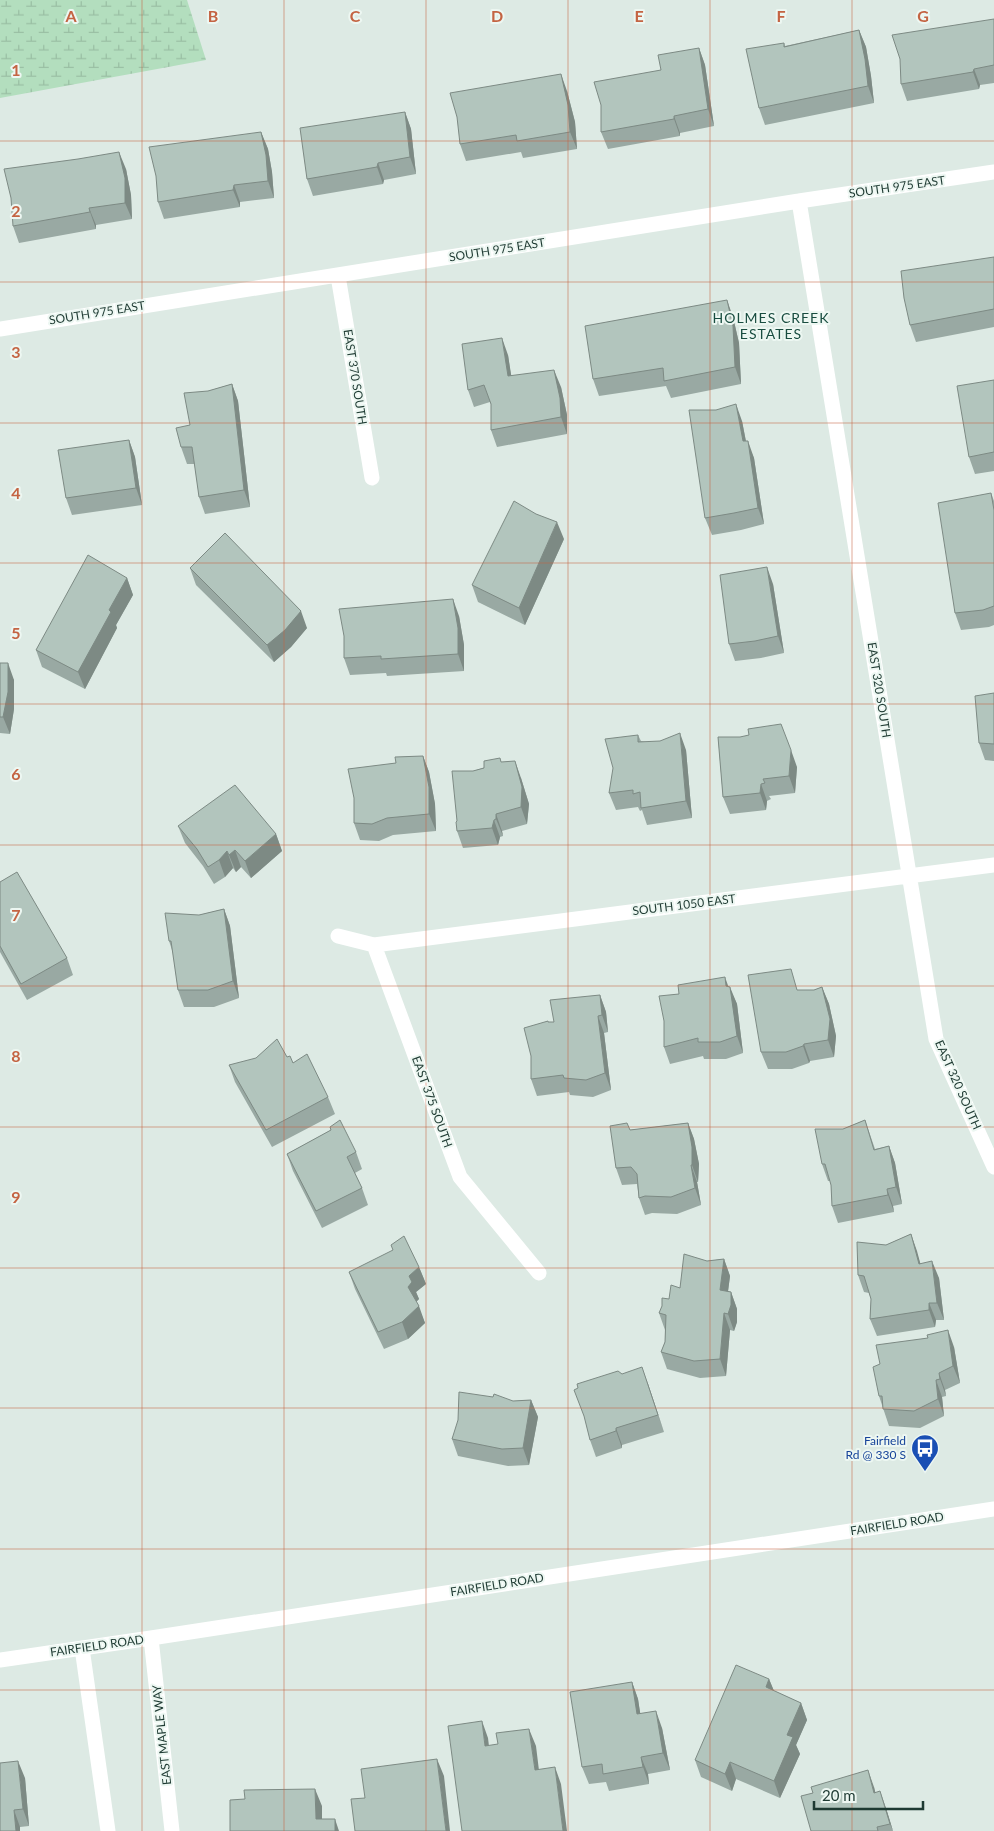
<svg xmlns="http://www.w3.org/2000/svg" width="994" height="1831" font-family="Lato,sans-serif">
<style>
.wetland{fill:url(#wetland-marsh)}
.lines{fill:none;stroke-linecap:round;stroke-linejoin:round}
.minor{stroke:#fff;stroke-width:15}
.wall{fill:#99a9a3}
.shaded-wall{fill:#7d8a84}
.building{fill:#b2c5bd;stroke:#7d8a84}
.grid{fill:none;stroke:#c46443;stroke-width:1;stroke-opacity:0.55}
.labels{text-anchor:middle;stroke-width:4;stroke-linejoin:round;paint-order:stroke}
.street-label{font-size:12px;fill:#1e3a32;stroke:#edf7f2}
.transit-label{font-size:12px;fill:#164399;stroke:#edf7f2;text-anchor:end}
.neighbourhood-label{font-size:14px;letter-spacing:1px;fill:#194d40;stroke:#edf7f2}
.grid-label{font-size:16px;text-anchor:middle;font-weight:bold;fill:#c46443;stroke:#edf7f2;stroke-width:4;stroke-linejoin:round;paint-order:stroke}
</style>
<defs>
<pattern id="wetland-marsh" width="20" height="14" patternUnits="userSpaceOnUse" patternTransform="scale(1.25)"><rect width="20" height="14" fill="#b3debe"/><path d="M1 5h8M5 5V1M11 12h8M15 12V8" fill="none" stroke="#9abfa4"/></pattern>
</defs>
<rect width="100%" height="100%" fill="#ddeae4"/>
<path class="wetland" d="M0,0H187L206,60L0,98Z"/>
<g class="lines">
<path class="minor" d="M799,201L936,1039L994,1167
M338,276L372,478
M0,329L799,201L994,172
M338,936L374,945L994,865
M374,945L460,1177L539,1273
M151,1638L172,1831
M82,1648L108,1831
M0,1660L151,1638L994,1509"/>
</g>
<path class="wall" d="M994,19V83L980,85L979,89L907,101L901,84Z
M859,30L866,47L871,76L874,103L765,125L759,108L784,43L785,46Z
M699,48L705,65L714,126L680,133V136L608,149L601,132L661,70Z
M567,91L575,122L577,149L523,158L521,152L466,161L460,144Z
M405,112L411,129L416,174L384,180L383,184L313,196L307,179Z
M261,132L268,149L272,172L274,198L240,202V207L164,219L158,202Z
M126,169L131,195L132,219L96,225V229L19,243L13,226Z
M994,257V327L916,342L910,325Z
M733,317L739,343L741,384L671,398L666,386L599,396L593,379Z
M508,355L511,376L561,387L567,415V434L497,447L491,430V404L490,402L474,407L468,390Z
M994,380V471L975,474L969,457Z
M232,384L238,401L250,507L205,514L199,497L195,464H187L181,447L190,425L208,391Z
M742,421L746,441L754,458L764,524L741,530L712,535L705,518Z
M129,440L135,457L142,505L72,515L66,498Z
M991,493L994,501V625L989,627L961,630L955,613Z
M564,539L525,625L478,602L472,585Z
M190,568L307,628L291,647L274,662L196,585Z
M127,578L133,595L116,625L117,628L85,689L42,667L36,650Z
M773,584L784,653L761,658L735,661L729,644Z
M459,616L464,645V671L387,676L386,673L350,675L344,658Z
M0,663L14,680V709L10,734L0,733Z
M994,693V761L985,760L979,743Z
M638,735L641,741L686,750L692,818L647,825L642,810L640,811L638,807L616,810L609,793Z
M718,737L797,767L795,793L769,796L771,799L767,801L766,810L730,814L723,797Z
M423,756L429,772L435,804L436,831L393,835L379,841L360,840L354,823L396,763Z
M502,762L521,778L529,804L527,824L502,831L503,836L500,837L498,845L463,848L457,831V821L473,771Z
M178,826L276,834L282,851L251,878L241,867L236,872L233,868L225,877L214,884L203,866L185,843Z
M0,882L67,958L73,975L27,1000L0,952Z
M224,909L230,926L239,998L214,1007H184L178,990L173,953L169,941L199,915Z
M729,987L737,1004L743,1053L726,1059H704L703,1056L670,1064L664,1047L679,994Z
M822,987L829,1004L836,1036L834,1057L810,1061L809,1063L792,1069H768L761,1052L798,990H814Z
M600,995L606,1012L608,1032L604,1033L611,1090L593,1097L570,1095L569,1092L537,1096L531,1079L548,1022H554Z
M287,1057L328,1097L335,1114L272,1147L235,1082L229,1065Z
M865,1120L875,1149L889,1146L895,1163L902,1204L893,1206L894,1212L838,1223L832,1206L831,1185L830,1181H828L822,1164L843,1129Z
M688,1123L694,1139L699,1164L698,1182H697L701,1205L677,1214L652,1213L645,1215L639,1198L637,1184L622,1185L616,1168L630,1130Z
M330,1127L356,1152L362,1169L355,1173L362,1188L368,1205L322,1228L293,1171L287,1154L331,1130Z
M911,1234L920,1263L939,1278L944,1320H936L935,1327L877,1336L870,1319L871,1299L869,1293L864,1292L858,1275L886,1245Z
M724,1259L730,1276L728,1291L731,1292L737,1309V1322L734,1331L730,1330L726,1376L700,1378L667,1369L661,1352L665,1342V1330L659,1313L669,1299L707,1261Z
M419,1267L426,1284L416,1292L419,1299L416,1302L425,1323L408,1339L384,1349L355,1289L349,1272Z
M954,1347L960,1383L945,1390L946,1396L942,1397L944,1416L920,1428L889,1426L879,1396Z
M648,1384L664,1432L622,1445V1448L596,1457L590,1440Z
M531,1400L538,1417L529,1465L508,1466L458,1456L452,1439L513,1401Z
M769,1679L774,1691L801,1703L807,1720L796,1745L800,1754L780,1798L736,1779L732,1791L701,1777L695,1760Z
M632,1682L638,1699L640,1713L662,1728L670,1770L648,1774L649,1784L609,1791L606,1782L589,1784L582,1767Z
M25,1778L29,1826L20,1827V1831H0Z
M874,1787L875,1793L886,1808L893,1831H811Z"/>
<path class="shaded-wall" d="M859,30L866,47L871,76L874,103L868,86Z
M699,48L705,65L714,126L708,109Z
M974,69L980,85L979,89L973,72Z
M561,74L567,91L575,122L577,149L570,132Z
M405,112L411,129L416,174L410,157Z
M674,116L680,133V136L674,119Z
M261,132L268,149L272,172L274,198L268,181Z
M119,152L126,169L131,195L132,219L125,203Z
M378,163L384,180L383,184L377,167Z
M234,185L240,202V207L233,190Z
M89,208L96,225V229L90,212Z
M727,300L733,317L739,343L741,384L735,367Z
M502,338L508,355L514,393L508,376Z
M554,370L561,387L567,415V434L561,417Z
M232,384L238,401L250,507L244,490Z
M736,404L742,421L749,458L743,441Z
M129,440L135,457L142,505L136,488Z
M748,441L754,458L764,524L758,508Z
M557,522L564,539L525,625L519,608Z
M767,567L773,584L784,653L778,636Z
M127,578L133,595L116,625L117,628L85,689L78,672L109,610Z
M453,599L459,616L464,645V671L458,654Z
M301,611L307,628L291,647L274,662L267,645Z
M8,663L14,680V709L10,734L3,717Z
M680,733L686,750L692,818L686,801Z
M791,750L797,767L795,793L789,776Z
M423,756L429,772L435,804L436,831L429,814Z
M515,761L521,778L529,804L527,824L521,807Z
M761,784L767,801L766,810L760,793Z
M496,814L502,831L503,836L496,819Z
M494,820L500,837L498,845L492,828Z
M276,834L282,851L251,878L245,861Z
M235,850L241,867L236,872L229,855Z
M227,851L233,868L225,877L219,860Z
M224,909L230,926L239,998L233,981Z
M725,977L731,994L730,987L737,1004L743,1053L737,1036L726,986Z
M822,987L829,1004L836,1036L834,1057L828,1040Z
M600,995L606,1012L608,1032L602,1015Z
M598,1016L604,1033L611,1090L605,1073Z
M804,1044L810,1061L809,1063L803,1046Z
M688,1123L694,1139L699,1164L698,1182L692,1165Z
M889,1146L895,1163L902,1204L896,1187Z
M691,1165L697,1182L701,1205L695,1188Z
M887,1189L893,1206L894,1212L888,1195Z
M911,1234L917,1251L925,1281L919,1264Z
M724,1259L730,1276L726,1307L720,1290Z
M932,1261L939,1278L944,1320L937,1303Z
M419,1267L426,1284L416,1292L419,1299L414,1304L408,1287L409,1276Z
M731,1292L737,1309V1322L734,1331L728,1314Z
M929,1303L936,1320L935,1327L929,1310Z
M419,1306L425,1323L408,1339L402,1322Z
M724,1313L730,1330L726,1376L720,1359Z
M948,1330L954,1347L960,1383L953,1366Z
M642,1367L648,1384L664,1432L658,1415Z
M939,1373L945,1390L946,1396L940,1379Z
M936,1380L942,1397L944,1416L938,1399Z
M531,1400L538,1417L529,1465L523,1448Z
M616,1428L622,1445V1448L616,1431Z
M769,1679L776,1696L766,1687Z
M632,1682L638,1699L643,1731L637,1714Z
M801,1703L807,1720L796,1745L800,1754L780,1798L774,1781L787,1735Z
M656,1711L662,1728L670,1770L663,1753Z
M482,1721L488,1738L491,1763L485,1746Z
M529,1729L536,1746L541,1787L535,1770Z
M641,1757L648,1774L649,1784L643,1767Z
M437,1759L444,1776L450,1831H446Z
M18,1761L25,1778L29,1826L23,1809Z
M730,1762L736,1779L732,1791L725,1774Z
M555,1767L561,1784L567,1831H563Z
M868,1770L874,1787L880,1810L874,1793Z
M315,1789L322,1806V1831L316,1819Z
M880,1791L886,1808L893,1831L890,1824Z
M14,1810L20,1827V1831H16Z
M335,1819L339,1831H335Z"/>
<path class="building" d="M994,19V65L974,69L973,72L901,84L900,59L892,35Z
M859,30L865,59L868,86L759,108L746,49L784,43V47Z
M699,48L708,109L674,116V119L601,132V105L594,82L661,70L658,55Z
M561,74L568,105L570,132L517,141L516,135L460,144L457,117L450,93Z
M405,112L410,157L378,163L377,167L307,179L300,128Z
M261,132L266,155L268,181L234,185L233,190L158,202L156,176L149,147Z
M119,152L125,178V203L89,208L90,212L13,226L11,198L4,169L78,159Z
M994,257V309L910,325L904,298L901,271Z
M727,300L733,326L735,367L664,381L663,368L593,379L585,326Z
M502,338L508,376L554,370L560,398L561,417L491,430V404L484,385L468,390L462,344Z
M994,380V452L969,457L957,386Z
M232,384L244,490L199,497L192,447H181L176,428L190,425L184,393L208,391Z
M736,404L743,441H748L758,508L734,513L705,518L689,410H716Z
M129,440L136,488L66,498L58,450Z
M991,493L994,510V606L983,610L955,613L938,503Z
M514,501L536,514L557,522L519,608L472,585Z
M225,533L301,611L285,630L267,645L190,568Z
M88,555L127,578L109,610L111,612L78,672L36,650Z
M767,567L778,636L755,641L729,644L720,575Z
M453,599L458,628V654L381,659V656L344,658V636L339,609Z
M0,663H8V692L3,717H0Z
M994,693V744L979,743L975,696Z
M781,724L791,750L789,776L763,779L765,783L761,784L760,793L723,797L718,737H740L749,735L748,729Z
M680,733L686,801L641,808L640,792L633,794V790L609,793L613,768L605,739L638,735V742L660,741Z
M423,756L429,787V814L387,818L372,824L354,823V798L348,769L396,763L395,757Z
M500,758L501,762L515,761L522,787L521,807L496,814V819L494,820L492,828L457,831L456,822L457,821L452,771H473L484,768V761Z
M235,785L276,834L245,861L235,850L229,855L227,851L219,860L208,867L197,849L178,826Z
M17,872L67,958L21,984L0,946V882Z
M224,909L233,981L208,990H178L171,941H169L165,913L199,915Z
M791,969L797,990H814L822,987L830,1019L828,1040L804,1044L803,1046L786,1052H761L748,975Z
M725,977L726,986L730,987L737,1036L720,1042H698V1038L664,1047V1021L659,996L679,994L678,985Z
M600,995L602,1015L598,1016L605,1073L586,1080L564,1078L563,1075L531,1079V1056L524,1028L548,1021V1022H554L550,1000Z
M277,1039L287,1057L290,1056L293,1063L307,1054L328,1097L266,1130L229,1065L256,1058Z
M340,1120L356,1152L347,1157L362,1188L316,1211L287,1154L331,1130L330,1127Z
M865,1120L874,1150L889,1146L896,1187L887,1189L888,1195L832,1206L831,1185L825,1164H822L815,1129H843Z
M627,1123L630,1130L688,1123L692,1147V1165H691L695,1188L671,1197L645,1196L639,1198L637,1174L631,1167L616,1168L610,1126Z
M911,1234L919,1264L932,1261L937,1303H929V1310L870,1319L871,1299L864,1276L858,1275L857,1242L886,1245Z
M404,1236L419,1267L409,1276L412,1282L408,1287L419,1306L402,1322L378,1332L349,1272L393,1250L391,1245Z
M684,1254L707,1261L724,1259L720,1290L731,1292V1305L728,1314L724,1313L720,1359L694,1361L661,1352L665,1342L666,1315L659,1313L662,1306V1298L669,1299L671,1285L680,1288Z
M948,1330L953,1366L939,1373L940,1379L936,1380L938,1399L914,1411L883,1409L882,1396H879L873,1367L880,1364L876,1345L928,1338L927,1335Z
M642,1367L658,1415L616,1428V1431L590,1440L584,1416L574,1390L578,1388L577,1384L618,1371L622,1374Z
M459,1392L493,1397L494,1394L513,1401L531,1400L523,1448L502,1449L452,1439L458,1420Z
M736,1665L769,1679L766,1687L801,1703L787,1735L793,1737L774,1781L730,1762L725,1774L695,1760Z
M632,1682L637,1714L656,1711L663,1753L641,1757L643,1767L603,1774L602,1764L582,1767L570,1692Z
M482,1721L485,1746L498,1744L496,1733L529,1729L535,1770L555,1767L563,1831H462L448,1726Z
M437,1759L446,1831H355L351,1799L365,1798L361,1769Z
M18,1761L23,1809L14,1810L16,1831H0V1763Z
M868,1770L874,1793L880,1791L890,1824L877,1827L878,1831H811L801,1796L813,1793L811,1787Z
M315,1789L316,1819H335V1831H230V1800L245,1799L244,1790Z"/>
<path class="grid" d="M142,0V1831M284,0V1831M426,0V1831M568,0V1831M710,0V1831M852,0V1831M0,141H994M0,282H994M0,423H994M0,563H994M0,704H994M0,845H994M0,986H994M0,1127H994M0,1268H994M0,1408H994M0,1549H994M0,1690H994"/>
<defs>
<g id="bus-pin" transform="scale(1.4375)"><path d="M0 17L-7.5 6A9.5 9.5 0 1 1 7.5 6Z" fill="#1a4fb4" stroke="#edf7f2"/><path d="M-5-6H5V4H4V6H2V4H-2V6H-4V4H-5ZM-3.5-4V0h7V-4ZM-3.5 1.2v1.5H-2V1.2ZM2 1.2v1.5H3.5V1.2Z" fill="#fff"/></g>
</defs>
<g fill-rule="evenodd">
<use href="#bus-pin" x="925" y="1448"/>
</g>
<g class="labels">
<g class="street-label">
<text transform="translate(897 187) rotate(-8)" y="4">SOUTH 975 EAST</text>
<text transform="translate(497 250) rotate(-9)" y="4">SOUTH 975 EAST</text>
<text transform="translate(97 313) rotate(-9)" y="4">SOUTH 975 EAST</text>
<text transform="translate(355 377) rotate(81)" y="4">EAST 370 SOUTH</text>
<text transform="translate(879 690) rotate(81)" y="4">EAST 320 SOUTH</text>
<text transform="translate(684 905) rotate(-7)" y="4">SOUTH 1050 EAST</text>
<text transform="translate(958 1085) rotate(66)" y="4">EAST 320 SOUTH</text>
<text transform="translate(432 1102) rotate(70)" y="4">EAST 375 SOUTH</text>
<text transform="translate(897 1524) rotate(-9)" y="4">FAIRFIELD ROAD</text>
<text transform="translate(497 1585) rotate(-9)" y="4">FAIRFIELD ROAD</text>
<text transform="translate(97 1646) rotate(-8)" y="4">FAIRFIELD ROAD</text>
<text transform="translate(162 1735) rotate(-96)" y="4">EAST MAPLE WAY</text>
</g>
<g class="transit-label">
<text x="906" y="1445">Fairfield<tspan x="906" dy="14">Rd @ 330 S</tspan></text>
</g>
<g class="neighbourhood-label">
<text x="771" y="323">HOLMES CREEK<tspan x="771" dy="16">ESTATES</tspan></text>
</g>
</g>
<g class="grid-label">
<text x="71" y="22">A</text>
<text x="213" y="22">B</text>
<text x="355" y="22">C</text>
<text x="497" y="22">D</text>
<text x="639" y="22">E</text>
<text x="781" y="22">F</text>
<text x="923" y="22">G</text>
<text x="16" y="76">1</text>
<text x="16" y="217">2</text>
<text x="16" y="358">3</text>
<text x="16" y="499">4</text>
<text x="16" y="639">5</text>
<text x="16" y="780">6</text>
<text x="16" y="921">7</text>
<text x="16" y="1062">8</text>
<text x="16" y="1203">9</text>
</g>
<path d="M814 1801v8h109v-8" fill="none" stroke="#1e3a32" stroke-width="2.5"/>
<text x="822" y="1801" font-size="15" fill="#1e3a32" stroke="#edf7f2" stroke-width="4" paint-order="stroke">20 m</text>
</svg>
